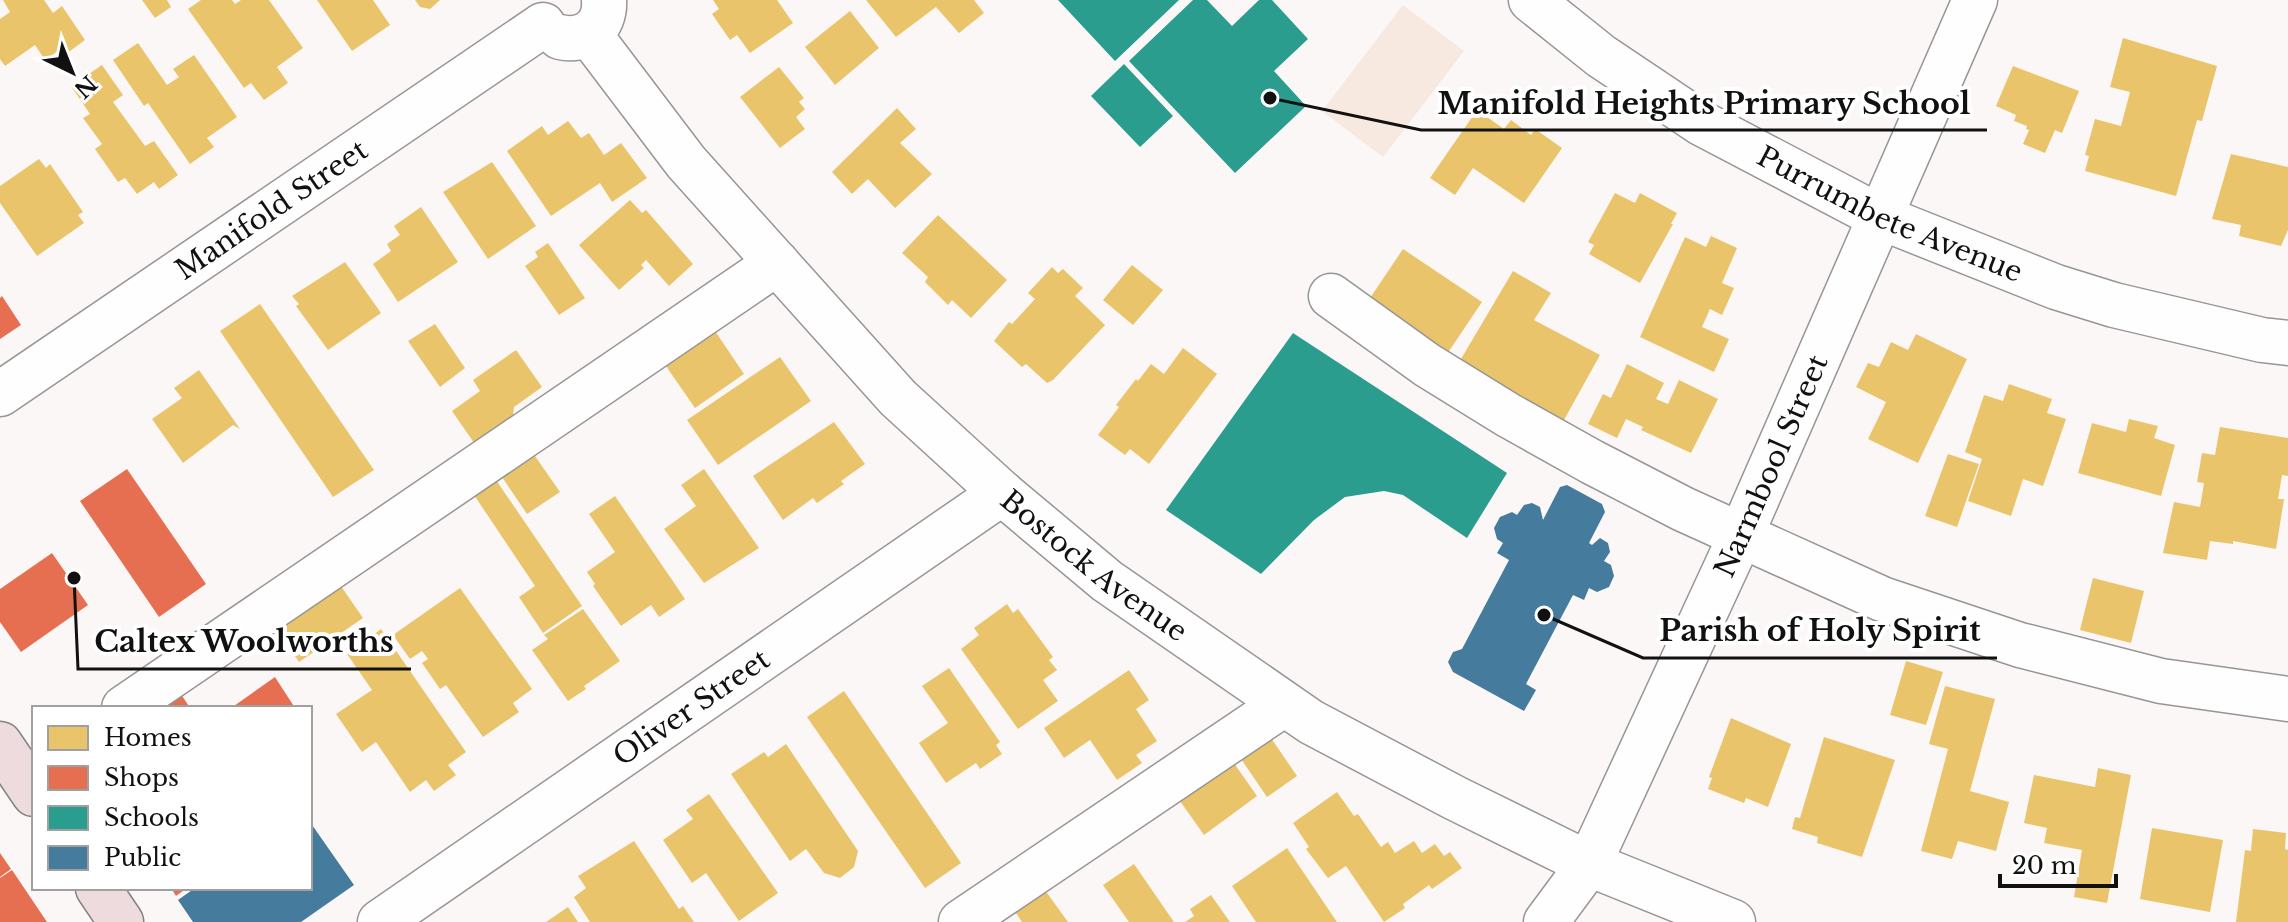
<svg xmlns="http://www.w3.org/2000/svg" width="2288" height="922" font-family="'Libre Baskerville',serif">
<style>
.pitch{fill:#f7e8e0}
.homes{fill:#e9c46a}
.shops{fill:#e76f51}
.schools{fill:#2a9d8f}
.public{fill:#457b9d}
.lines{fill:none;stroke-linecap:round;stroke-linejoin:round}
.minor-casing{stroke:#979595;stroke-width:47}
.major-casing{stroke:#848282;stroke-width:47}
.minor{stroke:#fffefe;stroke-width:44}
.major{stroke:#eedbde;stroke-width:44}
.labels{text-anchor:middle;stroke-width:8;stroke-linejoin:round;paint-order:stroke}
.street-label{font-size:28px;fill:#111;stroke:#fff}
.leader{fill:none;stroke:#111;stroke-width:3}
.callout-dot{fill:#111;stroke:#fff;stroke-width:3}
.callout-label{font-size:30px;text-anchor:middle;font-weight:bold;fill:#111;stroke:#fff;stroke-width:8;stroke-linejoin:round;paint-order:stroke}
</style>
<rect width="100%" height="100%" fill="#fcf7f7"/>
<path class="pitch" d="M1403,5L1464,51L1383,157L1322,111Z"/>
<path class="homes" d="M3,0H44L53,13L62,6L85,40L66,54L62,48L45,60L35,45L5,66L0,59V19L10,12Z
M142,0H167L171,7L155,18Z
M201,0H232L235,4L241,0H269L303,48L277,67L288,83L264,100L251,83L244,88L188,9Z
M317,0H373L390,25L352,51Z
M415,0H440L430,9L420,7Z
M713,0H777L793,23L750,53L737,35L730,40L712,14L719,9Z
M866,0H974L984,13L959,33L936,7L896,37Z
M850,11L879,48L835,85L805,47Z
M2123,38L2217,66L2202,121L2197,120L2176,196L2085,171L2089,156L2085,155L2095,119L2121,126L2130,92L2110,87Z
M138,43L167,85L179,77L173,69L194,55L237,117L207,138L214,147L190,164L148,103L144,106L113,60Z
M102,65L123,95L113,102L145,146L154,141L178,175L159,189L154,182L137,194L125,178L118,182L95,149L102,144L83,118L90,114L71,86Z
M2013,66L2079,91L2062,133L2055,130L2045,153L2023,144L2029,130L2026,129L2027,126L2014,121L2016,115L1996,106Z
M779,67L804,98L799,102L805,109L796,117L805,129L780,148L740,97Z
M897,108L916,129L900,143L932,174L895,208L868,179L852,194L832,172Z
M1477,110L1504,129L1511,120L1531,135L1535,129L1562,148L1524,203L1473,168L1455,195L1430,178Z
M568,121L581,138L589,133L604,155L621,143L647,178L612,202L600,183L551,216L507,151L542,126L548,135Z
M2231,154L2288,167V230L2281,246L2239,236L2241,225L2212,219Z
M39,159L46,168L50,164L83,212L78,215L84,223L37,256L0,203V186Z
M492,162L536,226L488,259L443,192Z
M1615,193L1635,203L1640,193L1677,213L1671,224H1673L1640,283L1589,254L1594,245L1588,242Z
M630,200L642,213L646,210L693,264L669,286L646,260L641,265L644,268L619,290L579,245Z
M421,207L458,262L398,302L373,264L391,251L387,244L400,235L394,226Z
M938,215L1007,280L971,318L952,300L948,305L925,282L928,277L902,253Z
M1711,236L1737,248L1722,283L1734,288L1722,315L1710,309L1702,327L1729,339L1714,372L1640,337L1685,237L1706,247Z
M548,243L585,298L559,315L525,266L538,257L535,252Z
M1403,249L1482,302L1443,360L1364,307Z
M345,262L381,313L328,350L296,306L299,304L292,296Z
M1132,265L1163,290L1133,325L1103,300Z
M1052,267L1058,273L1063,269L1083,288L1075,296L1105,325L1053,380L1047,383L1026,364L1022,367L994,341L1009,322L1012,324L1035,299L1028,293Z
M1513,271L1551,293L1534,320L1600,355L1564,420L1458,364Z
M260,304L374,470L333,497L220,331Z
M709,322L744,374L695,408L659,356Z
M435,324L465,368L440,387L408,341Z
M1916,334L1967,359L1918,463L1868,439L1886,402L1856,387L1868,363L1879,367L1891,342L1908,350Z
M1183,348L1217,374L1149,464L1130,449L1125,455L1098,435L1119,407L1116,405L1136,379L1138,381L1151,364L1164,374Z
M516,350L542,387L514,407L512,427L479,450L452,411L480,391L473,380Z
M780,357L811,401L718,465L687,420Z
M1627,364L1664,383L1656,399L1668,404L1679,380L1718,399L1691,453L1641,430L1643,427L1626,419L1617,438L1588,424L1603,394L1611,398Z
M199,370L240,429L233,425L183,463L152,419L182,398L174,388Z
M2009,384L2052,399L2047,413L2066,419L2043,486L2023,479L2011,516L1968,501L1982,459L1965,452L1984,395L2003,401Z
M2129,419L2158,426L2154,438L2175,445L2161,496L2078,473L2092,423L2126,432Z
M834,422L865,464L841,481L844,484L817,503L813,498L783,520L753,476Z
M2220,427L2288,438V476L2282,475L2278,499H2284L2276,549L2233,541V544L2210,541L2207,560L2163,553L2174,502L2200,507L2204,483L2197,482L2202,453L2215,455Z
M1948,454L1979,464L1957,527L1925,516Z
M535,456L560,492L527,514L502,477Z
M704,469L759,548L704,583L664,529L696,506L681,485Z
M492,474L582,606L543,633L519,597L535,586L470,489Z
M615,496L685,599L659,617L651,605L621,626L593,586L595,584L587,572L615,552L589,514Z
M2093,578L2144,591L2131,643L2080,630Z
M336,579L363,618L299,662L272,622Z
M460,588L532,689L513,703L519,712L483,737L446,685L440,689L422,663L428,659L422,651L410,659L393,635Z
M1007,604L1013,613L1018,609L1053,657L1049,660L1057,670L1043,680L1058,701L1018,729L961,649L979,635L974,628Z
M583,609L620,661L584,686L586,689L568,701L532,650L548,639L544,635Z
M381,629L466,752L448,765L456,775L434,791L426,780L410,792L376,742L362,752L336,714L372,690L347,654Z
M1906,661L1943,672L1926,725L1890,715Z
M949,668L1000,742L996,745L1002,754L980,769L976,763L946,783L919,743L948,723L922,686Z
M1129,670L1149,700L1136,709L1157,741L1136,755L1142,763L1117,780L1090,740L1064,758L1044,728Z
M1945,686L1995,699L1970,791L2009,802L1996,851L1958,841L1952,859L1921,851L1948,749L1929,744Z
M844,691L961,863L925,888L807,717Z
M1731,718L1791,744L1768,807L1746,798L1744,803L1708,789L1712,778L1709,777Z
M1267,732L1297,776L1267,797L1237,753Z
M1824,737L1895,760L1862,857L1817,843L1818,837L1792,829L1795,817L1800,818Z
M786,744L858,851L854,867L840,878L824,873L806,849L790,861L731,774L764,752L768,757Z
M1229,756L1257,796L1204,835L1175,794Z
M2098,768L2131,775L2107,903L2074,897L2082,850L2044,843L2047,828L2024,823L2034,775L2095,787Z
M1337,792L1354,816L1358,814L1381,847L1388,842L1395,853L1414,841L1422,853L1435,844L1444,856L1450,852L1462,868L1432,889L1429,885L1403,904L1405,908L1384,922L1346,866L1328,878L1306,849L1309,847L1293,823Z
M709,794L778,893L739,921L706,873L692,883L663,840L693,819L686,810Z
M2152,828L2223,840L2210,912L2140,899Z
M2253,829L2286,833L2285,849L2288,850V922H2236L2245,850L2251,851Z
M634,841L679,909L683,906L694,922H590L574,897L586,888L578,876Z
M1287,848L1337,922H1256L1232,886Z
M1134,864L1174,922H1129L1103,885Z
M1042,886L1068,922H1022L1012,907Z
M1211,895L1230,922H1185L1194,916L1190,909Z
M568,907L578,922H546Z"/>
<path class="shops" d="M2,296L21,325L0,339V298Z
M127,469L206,584L159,617L80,501Z
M52,553L88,605L21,652L0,622V589Z
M275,677L295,708H231Z
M179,691L190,708H154Z
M0,853L11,869L0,877Z
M12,870L47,922H0V878Z
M171,888H187L176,896Z"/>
<path class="schools" d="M1058,0H1179L1115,61Z
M1193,0H1207L1232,26L1259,0H1272L1308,39L1274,71L1306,106L1235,173L1129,61Z
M1124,64L1173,116L1140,147L1091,96Z
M1293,333L1507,473L1467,538L1403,495L1384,491L1345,497L1314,520L1261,574L1166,510Z"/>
<path class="public" d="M1567,485L1602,504L1605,512L1589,543L1592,545L1600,538L1608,543L1610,552L1604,561L1611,565L1614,576L1609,587L1597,592L1589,588L1584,600L1573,595L1526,684L1536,690L1524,711L1453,672L1448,662L1453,652L1462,649L1509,560L1497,553L1503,543L1497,539L1494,528L1500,517L1512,512L1517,515L1524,505L1532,503L1540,507L1543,520L1560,487Z
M310,822L354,885L301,922H193L178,900L195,888H310Z"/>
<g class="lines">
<g class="minor-casing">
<g id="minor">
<path id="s1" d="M1531,0L1601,56L1701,123L1880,217L2056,287L2114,305L2262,340L2288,343"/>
<path id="s2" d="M589,34L686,162L898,398L1002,493L1107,581L1311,722L1455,798L1589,864L1733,922"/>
<path d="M560,37C585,43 606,27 604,0"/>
<path d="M1331,296L1427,365L1508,415L1592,462L1683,509L1882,599L2020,645L2161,681L2288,699"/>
<path id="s3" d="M0,394L543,25"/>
<path d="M124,708L777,263"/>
<path id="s4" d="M380,922L1002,493"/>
<path d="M961,922L1284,704"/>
<path id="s5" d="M1546,922L1589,864L1741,535L1975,0"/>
</g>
</g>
<g class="major-casing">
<path id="major" d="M0,744L34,794
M98,888L121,922"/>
</g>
<use href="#minor" class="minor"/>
<use href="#major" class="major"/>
</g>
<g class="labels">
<g class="street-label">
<text dy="10" stroke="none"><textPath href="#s3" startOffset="328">Manifold Street</textPath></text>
<text dy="10" stroke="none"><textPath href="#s1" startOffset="420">Purrumbete Avenue</textPath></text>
<text dy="10" stroke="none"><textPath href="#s5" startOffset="510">Narmbool Street</textPath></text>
<text dy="10" stroke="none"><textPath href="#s2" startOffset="736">Bostock Avenue</textPath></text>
<text dy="10" stroke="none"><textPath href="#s4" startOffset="378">Oliver Street</textPath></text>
</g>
</g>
<path class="leader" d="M1270 98L1421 130H1987M1544 615L1643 658H1997M74 578L78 669H411"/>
<g class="callout-dot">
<circle cx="1270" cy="98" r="8"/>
<circle cx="1544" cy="615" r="8"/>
<circle cx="74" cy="578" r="8"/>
</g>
<g class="callout-label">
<text x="1704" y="114">Manifold Heights Primary School</text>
<text x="1820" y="641">Parish of Holy Spirit</text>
<text x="244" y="652">Caltex Woolworths</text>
</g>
<rect x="32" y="706" width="280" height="184" fill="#ffffff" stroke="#a0a0a0" stroke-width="2"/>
<rect x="48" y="726" width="40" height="24" fill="#e9c46a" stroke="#a0a0a0" stroke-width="2"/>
<text x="104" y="746" font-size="24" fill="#111111">Homes</text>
<rect x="48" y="766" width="40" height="24" fill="#e76f51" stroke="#a0a0a0" stroke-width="2"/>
<text x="104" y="786" font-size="24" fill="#111111">Shops</text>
<rect x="48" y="806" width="40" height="24" fill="#2a9d8f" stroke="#a0a0a0" stroke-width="2"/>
<text x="104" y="826" font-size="24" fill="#111111">Schools</text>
<rect x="48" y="846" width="40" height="24" fill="#457b9d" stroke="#a0a0a0" stroke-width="2"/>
<text x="104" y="866" font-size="24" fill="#111111">Public</text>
<g transform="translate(72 72) rotate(137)" stroke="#ffffff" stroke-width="6" paint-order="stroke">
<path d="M0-6L14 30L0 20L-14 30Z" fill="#111111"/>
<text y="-12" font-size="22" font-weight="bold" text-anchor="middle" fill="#111111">N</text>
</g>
<path d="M2000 874v12h116v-12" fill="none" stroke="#111111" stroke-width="4"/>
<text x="2012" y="874" font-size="24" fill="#111111" stroke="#ffffff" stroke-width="6" paint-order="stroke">20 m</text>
</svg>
